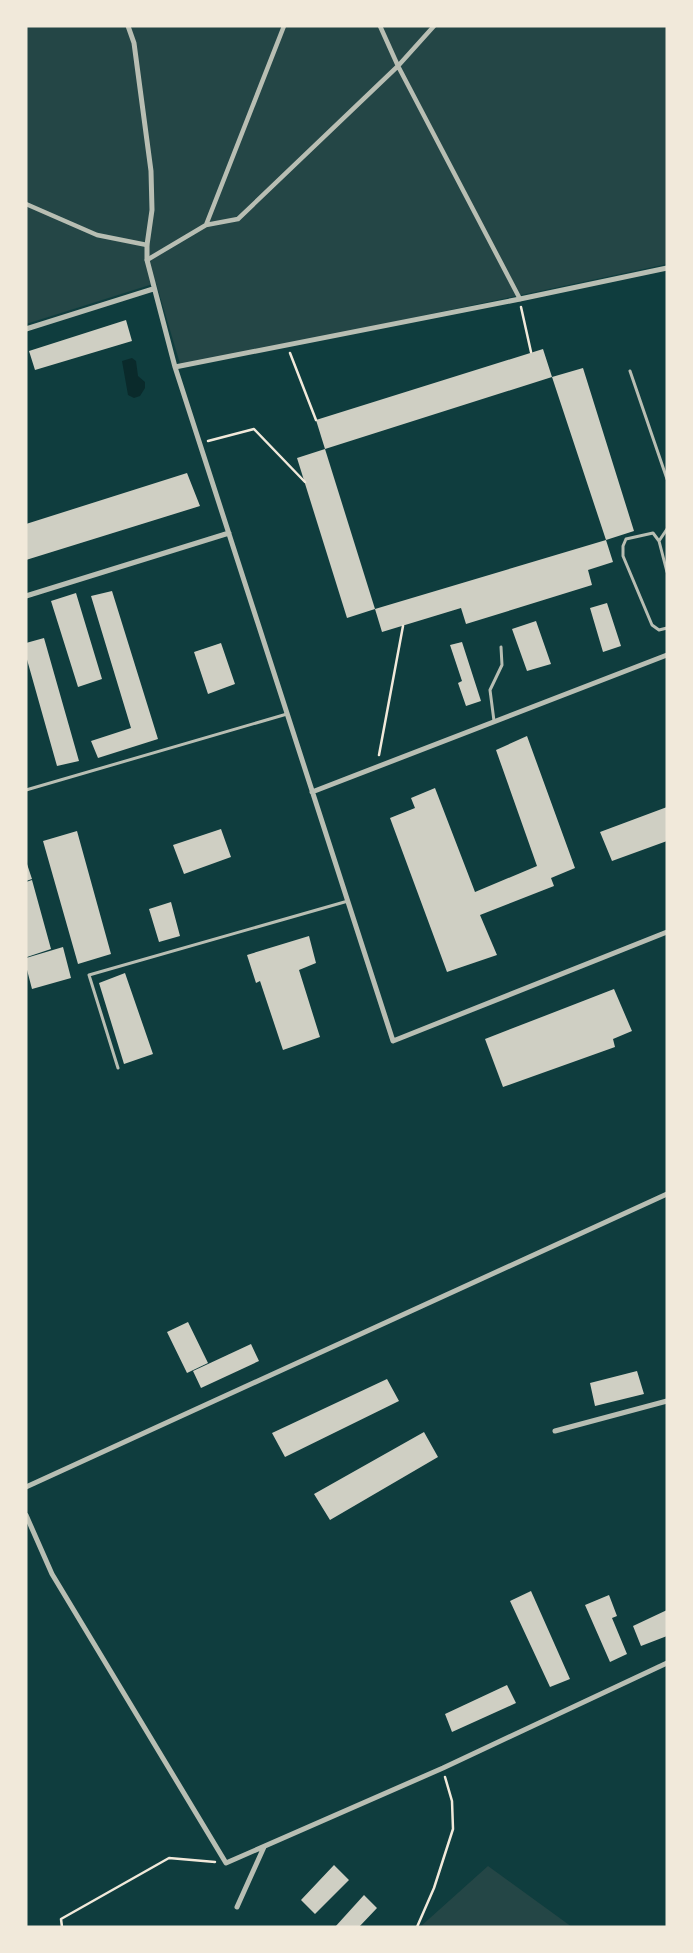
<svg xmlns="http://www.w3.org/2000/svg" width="693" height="1953" font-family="Roboto,sans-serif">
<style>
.green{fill:#244646}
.water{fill:#0a2a2b}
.building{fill:#cfcfc3}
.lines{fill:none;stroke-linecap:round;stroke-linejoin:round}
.path{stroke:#f1e9da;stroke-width:2.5}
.service{stroke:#b8beb3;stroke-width:3}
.pedestrian{stroke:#b8beb3;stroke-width:4.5}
.minor{stroke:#b8beb3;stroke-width:5}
</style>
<rect width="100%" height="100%" fill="#0f3d3e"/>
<path class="green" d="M26,26H667V264L181,367L156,283L26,324Z
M488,1866L572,1927H420Z"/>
<path class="water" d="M132,358L136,361L138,376L145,382V388L140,396L134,398L128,395L122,361Z"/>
<path class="building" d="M126,320L132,341L35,370L29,351Z
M543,349L552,377L325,449L316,420Z
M583,368L634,531L606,540L552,377Z
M325,449L375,609L606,540L613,562L588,570L592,585L466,624L461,608L382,632L375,609L347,618L297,458Z
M187,473L200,506L26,560V524Z
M112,591L158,739L98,758L91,741L131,728L91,596Z
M76,593L102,679L78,687L51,601Z
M607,603L621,646L603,652L590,608Z
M536,621L551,664L527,671L512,629Z
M44,638L79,761L57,766L26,656V643Z
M462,642L481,701L466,706L458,683L462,681L450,645Z
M221,643L235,684L208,694L194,652Z
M527,736L575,868L551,878L554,886L480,915L497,955L447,972L390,818L415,808L411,798L435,788L475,892L537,866L496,750Z
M667,807V841L612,861L600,832Z
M221,829L231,857L184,874L173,845Z
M77,831L111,954L78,964L43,841Z
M26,861L32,879L26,881Z
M32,880L51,949L27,957L26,882Z
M171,902L180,936L159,942L149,909Z
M309,936L316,963L299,970L320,1037L283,1050L260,981L256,983L247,955Z
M63,947L71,978L32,989L26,966V958Z
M125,973L153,1054L124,1064L99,983Z
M614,989L632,1031L613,1039L615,1047L503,1087L485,1039Z
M188,1322L208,1363L187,1373L167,1332Z
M251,1344L259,1361L201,1388L193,1371Z
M637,1371L644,1394L595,1406L590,1383Z
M387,1379L399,1401L285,1457L272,1433Z
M424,1432L438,1457L330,1520L314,1494Z
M531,1591L570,1679L550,1687L510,1601Z
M609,1595L617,1616L612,1618L627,1654L610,1662L585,1605Z
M667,1610V1636L641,1646L633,1626Z
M507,1685L516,1703L452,1732L445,1714Z
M334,1865L349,1880L315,1914L301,1900Z
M364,1895L377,1908L359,1927H335Z"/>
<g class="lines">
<path class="path" d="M521,307L531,352
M290,353L316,420
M208,441L254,429L305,482
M379,755L403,626
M62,1927L61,1919L169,1858L215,1862
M417,1927L434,1888L453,1829L452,1801L445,1777"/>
<path class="service" d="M630,371L667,479
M659,541L667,529
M667,572L659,541L653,533L626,539L623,546V556L652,625L659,630L667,628
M494,721L490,690L502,665L501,647
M26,790L287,714
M118,1068L89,975L348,901"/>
<path class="pedestrian" d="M380,26L398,66L520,299
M26,204L97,235L147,245
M206,225L238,219L398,66L434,26
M147,260L206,225L284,26"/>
<path class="minor" d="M128,26L134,43L151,171L152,210L147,245V260L175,367L393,1041L667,932
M26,329L153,289
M175,367L520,299L667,268
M26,596L229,533
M312,792L667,655
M555,1431L667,1401
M26,1487L667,1194
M26,1515L52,1574L226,1863L443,1768L667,1663
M237,1907L264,1847"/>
</g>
<rect width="693" height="1953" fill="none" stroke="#f1e9da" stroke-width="55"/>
</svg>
